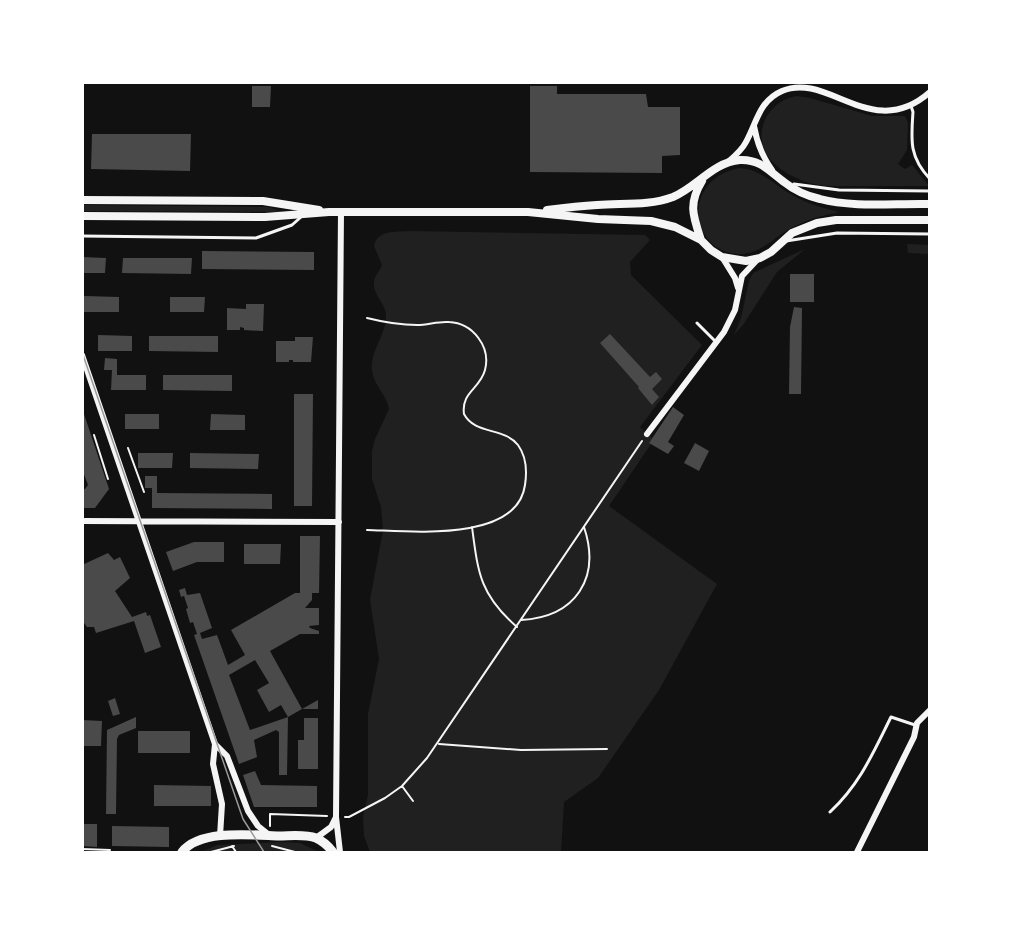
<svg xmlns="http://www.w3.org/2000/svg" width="1012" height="935" font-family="'Source Sans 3',sans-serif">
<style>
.green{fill:#202020}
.building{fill:#4a4a4a}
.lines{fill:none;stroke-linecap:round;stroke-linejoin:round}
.path{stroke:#f5f5f5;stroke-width:2}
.service{stroke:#f5f5f5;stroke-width:3}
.minor{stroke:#f5f5f5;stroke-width:6}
.tertiary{stroke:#f5f5f5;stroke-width:8}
.secondary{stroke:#f5f5f5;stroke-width:9}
.tram{stroke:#9a9a9a;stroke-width:1.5}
</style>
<rect width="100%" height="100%" fill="#111"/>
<path class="green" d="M797,96L810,98L872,116H905L908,123L907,150L898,164L905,169L912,165L929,186C905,186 880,186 855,186C842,186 827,187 814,184C797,180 777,170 767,155C752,130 770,100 797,96Z
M740,168C763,170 775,186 794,196C808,204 823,208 839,212C824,215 809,219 795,226C777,234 763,253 742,254C689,255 680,178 740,168Z
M83,205L268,207L283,212L83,211Z
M409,231L645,235L650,240L630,262L631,275L702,345L640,427L652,438L649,443L651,444L609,506L717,584L659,690L598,778L564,802L561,852H370L364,836L363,817L368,795V714L379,659L370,600L383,530L381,507L372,479V451L375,439L389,409C387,395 374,386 372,371C370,350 386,336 386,316C386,303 372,295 374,281C375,275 380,271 382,265L374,246C377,230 395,232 409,231Z
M907,244L929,245V254L908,253Z
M805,249L777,272L743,325L734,335L741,318L749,281L753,273Z
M282,842L300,843L319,852H201L217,845Z"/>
<path class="building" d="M252,86H271L270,107H252Z
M530,86H557V94H646L648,107H680V155L662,156V173L530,172Z
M92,134H191L190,171L91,169Z
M202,251L314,252V270L202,269Z
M82,257L106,258L105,273H82Z
M123,258H192L191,274L122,273Z
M790,274H814V302H790Z
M84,296L119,297V312H84Z
M170,297H205L204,312H170Z
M246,304H264L263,331L244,330V328L240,327V330H227V308L246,309Z
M794,307L802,308L801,394H789L790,327Z
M610,334L650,377L656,372L662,379L652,389L659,397L652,405L638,388L639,387L600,343Z
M98,335L132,336V351H98Z
M149,336H218V352L149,351Z
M295,337H313L311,362H293V360H289V362H276V341H295Z
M105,358L117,359V375H146V390H111L112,370H104Z
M163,375H232V391L163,390Z
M294,394H313L312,506H294Z
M673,407L684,415L668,442L674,446L668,454L649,443Z
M83,411L109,489L95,508H82V489H85L88,485L82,469Z
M125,414H159V429H125Z
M211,414L245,415V430H210Z
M695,443L709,451L699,471L684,463Z
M138,453H173L172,468H138Z
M190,453L259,454L258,469L190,468Z
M145,476H157V493L272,494V509L152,508V488H145Z
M300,536H320L319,593H312V600L305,608H319V625L309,626L310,628L319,631V634H300L270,651L302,709L288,717L281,705L269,712L257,690L269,683L255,660L229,675L250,730L288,717L287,775H279V732L276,730L254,740L257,757L239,764L194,635L197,634L193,622L190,623L186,609L188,608L184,596L181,597L179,590L185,588L187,595L200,593L212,628L200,633L202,639L217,635L228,665L245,655L231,630L295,593H300Z
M194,542H224V562H197L173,571L166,552Z
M244,544H281L280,564H244Z
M108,553L114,560L120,557L130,578L115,591L132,617L146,612L147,616L150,615L161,647L145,653L134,621L96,633L94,627H87L82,620V565Z
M115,698L120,714L113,716L108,701Z
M318,700V709H302Z
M136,717V728L119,735L117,739L116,814H106L107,730Z
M304,718H318V769H298V740H304Z
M82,720L102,721L101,746H82Z
M138,731H190V753H138Z
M255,771L261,785L317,786V807H254L243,775Z
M154,785L211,786V806H154Z
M82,824H97V847L82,846Z
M112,826L169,827V847L112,846Z"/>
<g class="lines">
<path class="path" d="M94,435L108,479
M128,448L144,492
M472,527C478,573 480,595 517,627
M367,530C409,531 517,543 525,485C527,472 526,456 518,445C504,427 475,435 464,414C461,392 480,389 485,370C491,347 473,323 449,322C438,321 428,325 417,325C400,325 383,322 367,318
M521,620C576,617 601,578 584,527
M439,744L521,750L607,749
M402,786L413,801
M345,817H349L385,798L402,786L427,758L642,441
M270,826V814L327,816
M232,846L236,852
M272,846L295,852
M82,849L110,850
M211,852L234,846"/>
<path class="service" d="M911,106L913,112C911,140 909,157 930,179
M794,184L839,190L930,191
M82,236L256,238L292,225L301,217
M786,241L837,233L930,234
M697,323L715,341
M830,812C860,784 873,753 891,717L915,725"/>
<path class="minor" d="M754,126C757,144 762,156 772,170
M728,162C735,156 742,150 746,142C757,122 759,101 782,91C828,71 872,143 930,92
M722,257L735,278L738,288
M82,355L215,744L213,764L222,804L220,836
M647,434L724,332L735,310L742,276L757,260
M82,521L339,522
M215,744L227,756L248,811L258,826L268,834
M316,838L331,827L336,817
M340,852L336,817L341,212
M857,852L914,737L917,723L930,710"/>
<path class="tertiary" d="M82,200L263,201L319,210
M547,210C563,208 580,206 597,205C623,203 649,206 673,197C697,187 713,162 740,160C760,159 769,171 784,182C794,190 807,196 820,199C853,208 896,203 930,204
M82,216L265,217L329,212H528L598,219L651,221L675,227L701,240L711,250L722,257L746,261L760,258L771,252L792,233L817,223L836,220H930
M701,240C693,216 688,204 702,181"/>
<path class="secondary" d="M182,852C200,829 252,835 279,836C290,836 305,834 316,838C323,841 329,847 333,852"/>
<path class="tram" d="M82,352L243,819L264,852"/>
</g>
<rect width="1012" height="935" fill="none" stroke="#ffffff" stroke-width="168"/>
</svg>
